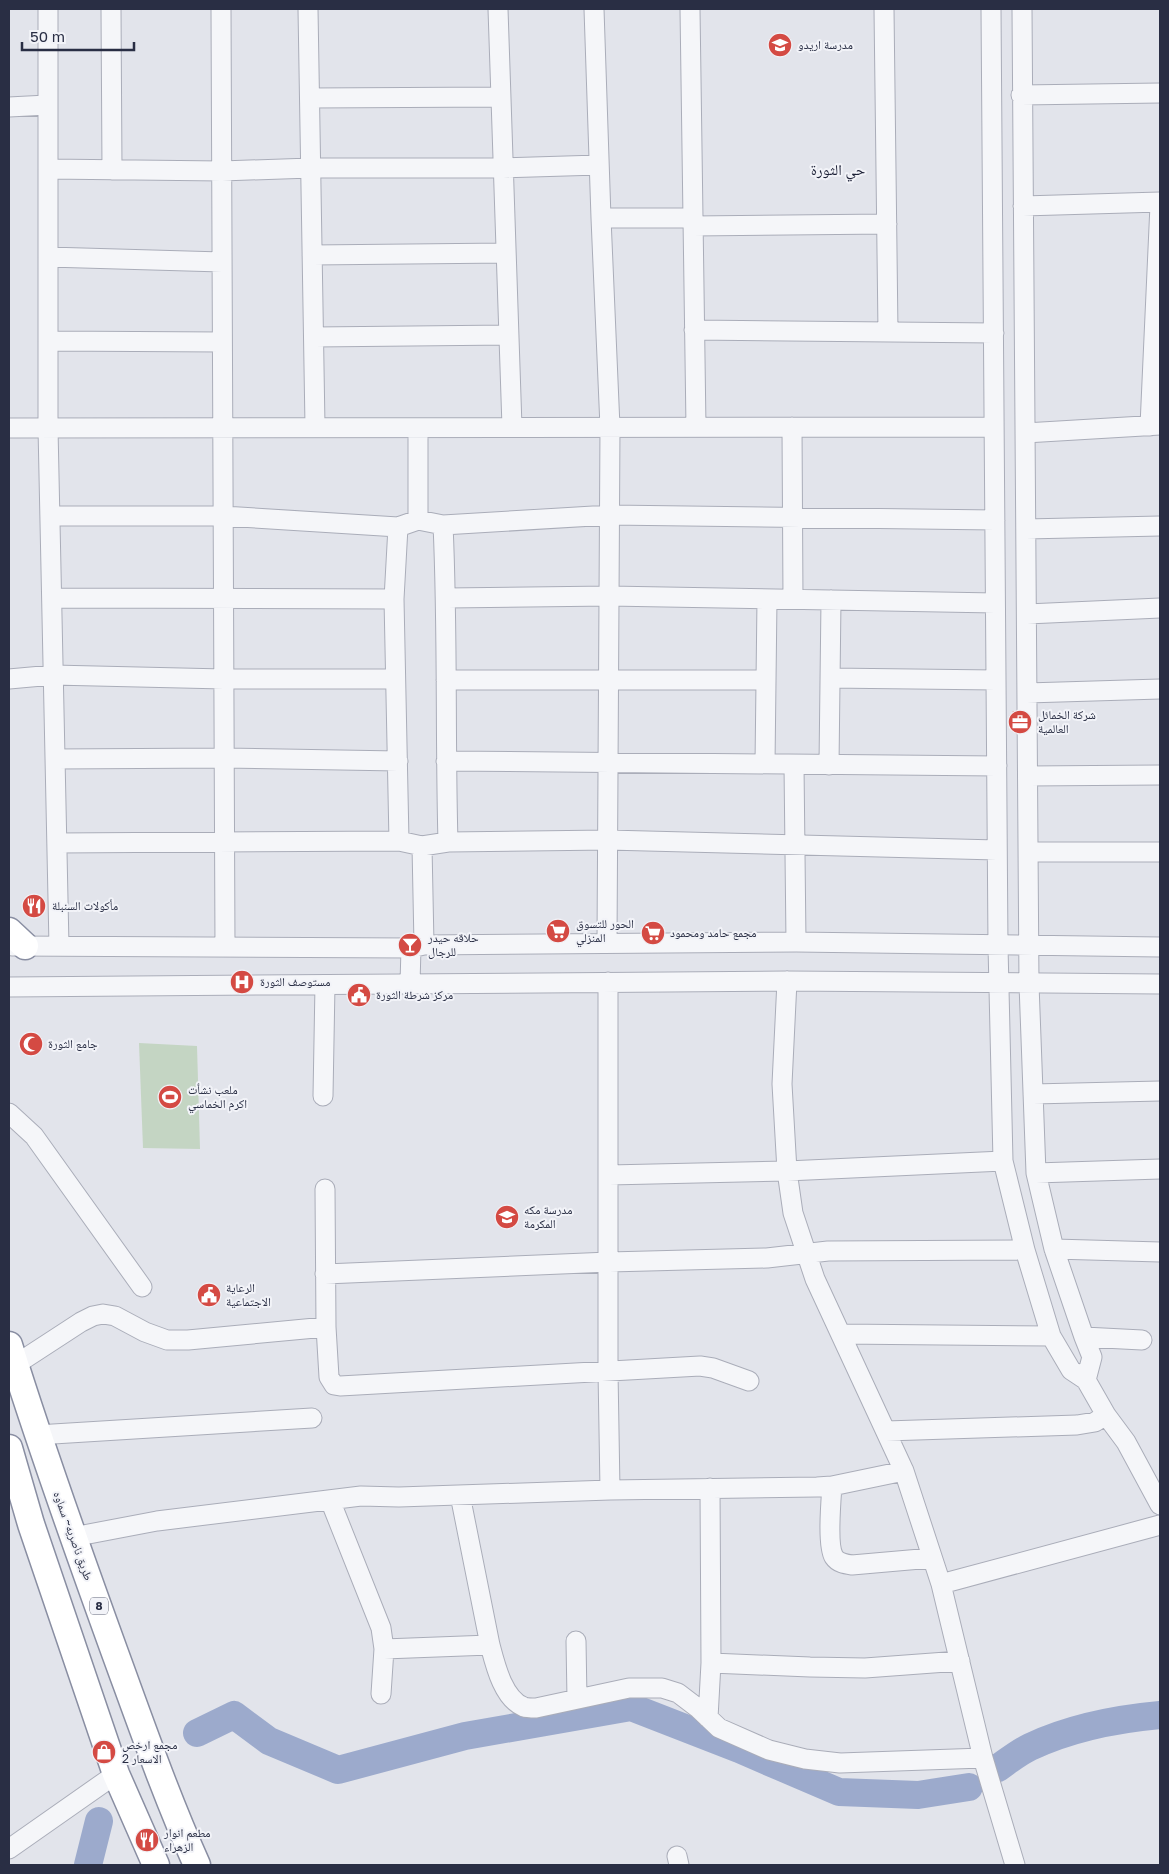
<svg xmlns="http://www.w3.org/2000/svg" width="1169" height="1874" font-family="'Golos Text','Noto Naskh Arabic',sans-serif">
<style>
.green{fill:#c4d5c3}
.lines{fill:none;stroke-linecap:round;stroke-linejoin:round}
.river{stroke:#9caacc;stroke-width:28}
.minor-casing{stroke:#aaadb9;stroke-width:21}
.highway-casing{stroke:#898ea2;stroke-width:29}
.minor{stroke:#f5f6f9;stroke-width:19}
.highway{stroke:#fff;stroke-width:26}
.labels{text-anchor:middle;stroke-width:4;stroke-linejoin:round;paint-order:stroke}
.shield{fill:#f2f3f8;stroke:#65697a;stroke-width:1}
.shield-label{font-size:11px;font-weight:bold;fill:#292e44}
.poi-label{font-size:12px;fill:#292e44;stroke:#f2f3f8;text-anchor:start}
.street-label{font-size:12px;fill:#292e44;stroke:#f2f3f8}
.quarter-label{font-size:15px;fill:#1b1f35;stroke:#f2f3f8}
</style>
<rect width="100%" height="100%" fill="#e2e4eb"/>
<path class="green" d="M139,1043L197,1046L200,1149L143,1148Z"/>
<g class="lines">
<path class="river" d="M197,1733L234,1715L269,1741L338,1770L465,1736L631,1707L739,1749L839,1792L918,1795L969,1787
M998,1768C1008,1761 1019,1752 1030,1747C1070,1728 1116,1719 1160,1715
M88,1865L99,1821"/>
<g class="minor-casing">
<path id="minor" d="M48,9V428L59,946
M111,9L112,170
M221,9L225,947
M308,9L315,426
M498,9L512,427
M594,9L601,218L610,427L607,943
M690,9L696,427
M884,9L888,332
M991,9L998,946L1003,1161L1025,1250L1051,1336L1071,1370L1086,1380L1106,1415L1126,1442L1160,1505
M1022,9L1029,984L1036,1173L1054,1249L1084,1337L1092,1357L1086,1380
M1021,95L1160,93
M310,98L501,97
M9,107L47,105
M48,169L222,171L311,168H503L599,165
M1023,206L1160,202
M601,218H692
M693,226L887,224
M312,255L506,253
M48,257L222,262
M694,330L994,333
M314,337L509,335
M48,341L222,342
M1150,426L1160,205
M792,427L793,599
M9,428L994,427
M1025,433L1160,425
M50,516H223L398,527L418,520L443,525L610,515L995,520
M418,520V428
M443,525C448,631 445,737 448,842
M398,527L394,599L399,841
M1026,529L1160,526
M52,598L394,599
M447,598L609,596L995,603
M1027,614L1160,608
M830,678L996,680
M9,679L53,675L224,679H395
M446,680H766
M1027,693L1160,689
M55,759L224,758L398,761
M446,761L997,766
M765,764L767,599
M794,765L796,942
M829,765L831,600
M1028,776L1160,775
M57,843L399,841L422,846L448,842L608,840L997,850
M422,846L424,945
M1028,852H1160
M12,946L411,948L424,945L796,942L1160,947
M787,981L782,1084L787,1171L793,1213L815,1279L904,1471L941,1584L983,1758L1015,1865
M608,982V1371L610,1490
M410,984L411,948
M9,987L787,981L1160,984
M1033,1094L1160,1091
M323,1096L325,985
M9,1113L34,1136L142,1287
M1036,1173L1160,1169
M609,1175L787,1171L1003,1161
M325,1189L326,1327L329,1377L334,1385L340,1386L700,1366L713,1368L749,1381
M1054,1249L1160,1252
M325,1274L609,1262L767,1258L828,1251L1025,1250
M841,1334L1051,1336
M1084,1337L1142,1340
M15,1365L81,1322L93,1316L103,1314L115,1316L145,1332L167,1340H188L326,1327
M886,1431L1077,1425L1095,1422L1106,1415
M37,1435L312,1418
M832,1486C831,1500 827,1546 834,1557C838,1563 845,1564 852,1565L932,1558
M460,1495L490,1645C495,1664 503,1699 524,1707C527,1708 532,1708 536,1708L629,1688H662L678,1693L699,1709L719,1728L769,1750L805,1759L840,1763L983,1758
M330,1500L381,1628L384,1649L381,1694
M73,1537L157,1521L361,1496L399,1497L610,1490L817,1487L832,1486L904,1471
M941,1584L1160,1525
M576,1641L577,1699
M384,1649L490,1645
M711,1663L810,1667L865,1668L960,1661
M708,1718L711,1663L710,1488
M9,1849L116,1774
M677,1856L679,1865"/>
</g>
<g class="highway-casing">
<path id="highway" d="M9,931L25,946
M9,1345C41,1448 78,1551 115,1653C141,1724 166,1796 197,1865
M9,1448L31,1524L116,1774L156,1865"/>
</g>
<use href="#minor" class="minor"/>
<use href="#highway" class="highway"/>
</g>
<defs>
<g id="school-disc" transform="scale(1.25)"><circle r="9.5" fill="#d44a43" stroke="#f2f3f8"/><path d="M0-5L7-2L0 1L-7-2ZM-4 1L0 2.5L4 1V4Q0 6-4 4Z" fill="#fff"/></g>
<g id="office-disc" transform="scale(1.25)"><circle r="9.5" fill="#d44a43" stroke="#f2f3f8"/><path d="M-6-3h4V-5.5h4V-3h4V5H-6ZM-1-4.5V-3h2v-1.5ZM-6 0V1H6V0Z" fill="#fff"/></g>
<g id="restaurant-disc" transform="scale(1.25)"><circle r="9.5" fill="#d44a43" stroke="#f2f3f8"/><path d="M-5-6h1v4h1v-4h1v4h1v-4h1v5L-1.5 .5V6h-2V.5L-5-1ZM5-6V6H3V1.5H1.5Q1.5-4 5-6Z" fill="#fff"/></g>
<g id="supermarket-disc" transform="scale(1.25)"><circle r="9.5" fill="#d44a43" stroke="#f2f3f8"/><path d="M-6-5.5h2.5l.6 2H6L4.5 2H-2.5L-4.4-4H-6ZM-1.5 3.2a1.3 1.3 0 1 0 .1 0ZM3 3.2a1.3 1.3 0 1 0 .1 0Z" fill="#fff"/></g>
<g id="bar-disc" transform="scale(1.25)"><circle r="9.5" fill="#d44a43" stroke="#f2f3f8"/><path d="M-6-5H6L.8 .8V4.5H3.5V6h-7V4.5H-.8V.8Z" fill="#fff"/></g>
<g id="hospital-disc" transform="scale(1.25)"><circle r="9.5" fill="#d44a43" stroke="#f2f3f8"/><path d="M-5-5h3v3.5h4V-5h3V5h-3V1.5h-4V5h-3Z" fill="#fff"/></g>
<g id="civic-disc" transform="scale(1.25)"><circle r="9.5" fill="#d44a43" stroke="#f2f3f8"/><path d="M-.6-6.5H3V-4.5H.6V-3L4-1V1h2V6H-6V1h2V-1L-.6-3ZM-1.2 2.5V6h2.4V2.5Z" fill="#fff"/></g>
<g id="mosque-disc" transform="scale(1.25)"><circle r="9.5" fill="#d44a43" stroke="#f2f3f8"/><path d="M3.5-4.9A6 6 0 1 0 3.5 4.9A5 5 0 1 1 3.5-4.9Z" fill="#fff"/></g>
<g id="stadium-disc" transform="scale(1.25)"><circle r="9.5" fill="#d44a43" stroke="#f2f3f8"/><path d="M0-5a6.5 5 0 1 0 0 10a6.5 5 0 1 0 0-10ZM-3.5-1.8h7v3.6h-7Z" fill="#fff"/></g>
<g id="shop-disc" transform="scale(1.25)"><circle r="9.5" fill="#d44a43" stroke="#f2f3f8"/><path d="M-5-2.5h2.3a2.7 3.5 0 0 1 5.4 0H5L5.5 6h-11ZM-1.5-2.5h3a1.5 2.3 0 0 0-3 0Z" fill="#fff"/></g>
</defs>
<g fill-rule="evenodd">
<use href="#school-disc" x="780" y="45"/>
<use href="#office-disc" x="1020" y="722"/>
<use href="#restaurant-disc" x="34" y="906"/>
<use href="#supermarket-disc" x="558" y="931"/>
<use href="#supermarket-disc" x="653" y="933"/>
<use href="#bar-disc" x="410" y="945"/>
<use href="#hospital-disc" x="242" y="982"/>
<use href="#civic-disc" x="359" y="995"/>
<use href="#mosque-disc" x="31" y="1044"/>
<use href="#stadium-disc" x="170" y="1097"/>
<use href="#school-disc" x="507" y="1217"/>
<use href="#civic-disc" x="209" y="1295"/>
<use href="#shop-disc" x="104" y="1752"/>
<use href="#restaurant-disc" x="147" y="1840"/>
</g>
<g class="labels">
<rect class="shield" x="90" y="1597.5" width="18" height="17" rx="4"/>
<g class="shield-label">
<text x="99" y="1610">8</text>
</g>
<g class="poi-label">
<text x="798" y="49">مدرسة اريدو</text>
<text x="1038" y="719">شركة الخمائل<tspan x="1038" dy="14">العالمية</tspan></text>
<text x="52" y="910">مأكولات السنبلة</text>
<text x="576" y="928">الحور للتسوق<tspan x="576" dy="14">المنزلي</tspan></text>
<text x="670" y="937">مجمع حامد ومحمود</text>
<text x="428" y="942">حلاقه حيدر<tspan x="428" dy="14">للرجال</tspan></text>
<text x="260" y="986">مستوصف الثورة</text>
<text x="376" y="999">مركز شرطة الثورة</text>
<text x="48" y="1048">جامع الثورة</text>
<text x="188" y="1094">ملعب نشأت<tspan x="188" dy="14">اكرم الخماسي</tspan></text>
<text x="524" y="1214">مدرسة مكه<tspan x="524" dy="14">المكرمة</tspan></text>
<text x="226" y="1292">الرعاية<tspan x="226" dy="14">الاجتماعية</tspan></text>
<text x="122" y="1749">مجمع ارخص<tspan x="122" dy="14">الاسعار 2</tspan></text>
<text x="164" y="1837">مطعم انوار<tspan x="164" dy="14">الزهراء</tspan></text>
</g>
<g class="street-label">
<text transform="translate(73 1536) rotate(70)" y="4">طريق ناصريه~ سماوه</text>
</g>
<g class="quarter-label">
<text x="838" y="175">حي الثورة</text>
</g>
</g>
<rect width="1169" height="1874" fill="none" stroke="#292e44" stroke-width="20"/>
<path d="M22 42v8h112v-8" fill="none" stroke="#292e44" stroke-width="2.5"/>
<text x="30" y="42" font-size="15" fill="#292e44" stroke="#f2f3f8" stroke-width="4" paint-order="stroke">50 m</text>
</svg>
